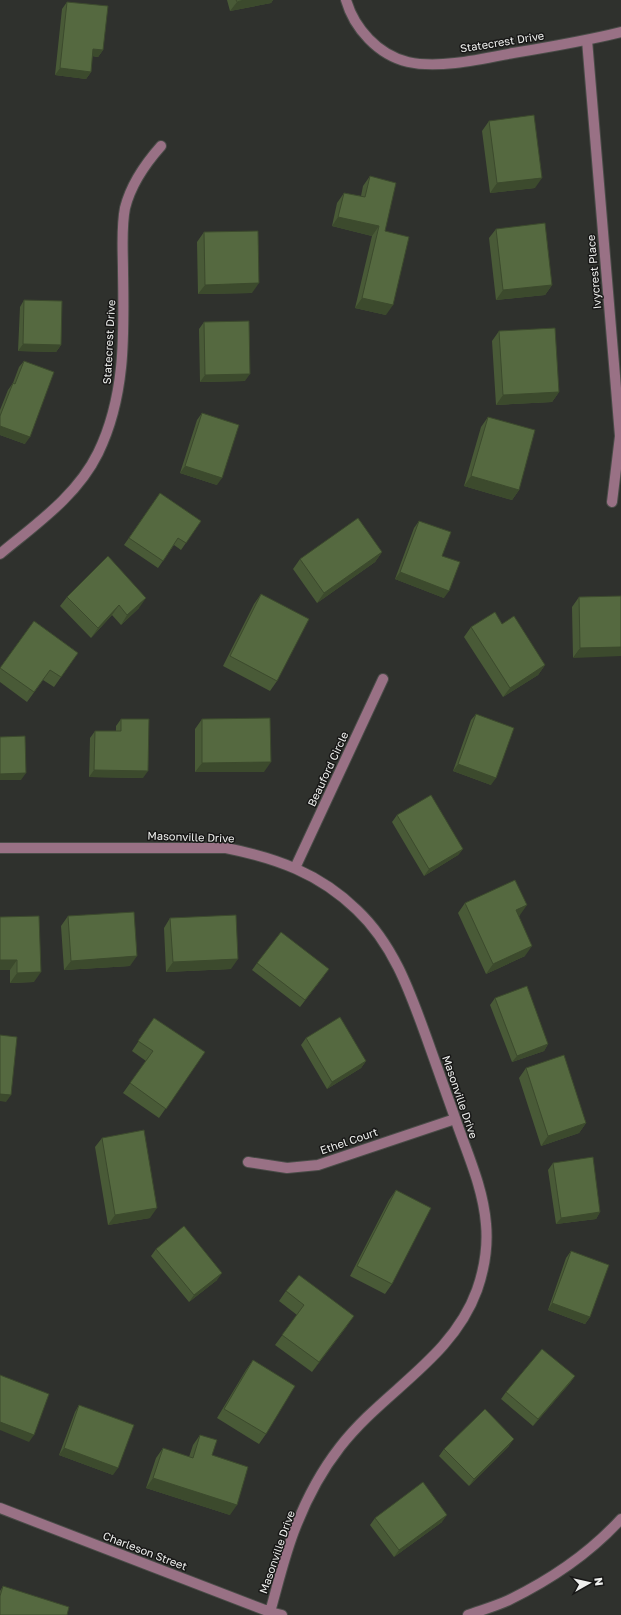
<svg xmlns="http://www.w3.org/2000/svg" width="621" height="1615" font-family="'Golos Text',sans-serif">
<style>
.lines{fill:none;stroke-linecap:round;stroke-linejoin:round}
.minor-casing{stroke:#4a4c48;stroke-width:12}
.minor{stroke:#997185;stroke-width:10}
.wall{fill:#495a37}
.shaded-wall{fill:#3c4a2d}
.building{fill:#556940;stroke:#3c4a2d}
.labels{text-anchor:middle;stroke-width:3;stroke-linejoin:round;paint-order:stroke}
.street-label{font-size:11px;fill:#eff0ee;stroke:#181817}
</style>
<rect width="100%" height="100%" fill="#2f312d"/>
<g class="lines">
<g class="minor-casing">
<path id="minor" d="M346,0C354,28 378,55 408,62C439,69 482,59 513,53C549,47 585,41 621,32
M587,40L620,436L612,502
M0,554C36,524 77,496 98,453C126,396 124,333 123,272C123,251 121,228 125,208C131,184 145,164 161,146
M0,848H226C276,858 319,873 357,910C394,945 410,992 427,1039C436,1064 445,1089 454,1115C466,1151 483,1186 486,1224C488,1246 484,1270 477,1290C452,1359 383,1391 340,1447C322,1470 307,1498 296,1526C285,1553 278,1584 270,1612
M295,868L383,679
M248,1162L287,1168L318,1165L455,1119
M0,1508L270,1612L282,1615
M468,1615C482,1610 496,1606 509,1600C550,1580 590,1553 621,1519"/>
</g>
<use href="#minor" class="minor"/>
</g>
<path class="wall" d="M227,0H273L271,3L230,11Z
M67,2L103,50L98,57L92,56L91,72L86,79L55,75L62,9Z
M489,121L535,188L490,193L482,131Z
M370,176L385,231L386,315L355,308L372,236L332,226L337,203L344,193L361,196L363,186Z
M496,229L552,285L545,295L496,300L489,238Z
M204,232L252,293L198,294L197,242Z
M24,300L61,345L56,352L18,351L20,307Z
M204,322L245,381L200,382L199,329Z
M499,331L559,392L552,402L496,405L492,341Z
M24,361L25,444L0,435V410L8,390L13,383L19,367Z
M202,413L217,485L180,473L197,420Z
M488,417L519,490L512,500L464,486L481,427Z
M160,493L201,521L181,550L174,545L158,568L124,545Z
M419,521L442,556L444,598L395,579L414,528Z
M382,552L375,562L317,603L293,569L300,559Z
M261,594L277,681L270,691L223,666L254,604Z
M621,596L573,658L572,607L579,597Z
M67,597L139,608L121,625L112,615L91,638L60,606Z
M34,621L78,653L54,687L43,680L27,702L0,682V668Z
M502,624L545,665L538,675L503,697L464,637L471,627Z
M476,714L491,785L453,771L471,720Z
M121,719L143,778L89,777L90,738L95,731H116V726Z
M202,719L264,772H195V729Z
M397,815L463,849L458,855L424,876L392,822Z
M465,903L520,915L519,916L525,956L486,974L458,913Z
M68,916L130,966L64,970L61,926Z
M0,917L34,982L10,983V970Z
M170,918L231,969L166,972L164,928Z
M257,963L324,976L300,1007L252,970Z
M495,998L548,1044L544,1051L512,1062L490,1005Z
M154,1018L205,1052L159,1118L123,1093L146,1061L132,1051Z
M306,1038L366,1061L361,1068L327,1089L301,1045Z
M526,1068L586,1123L579,1133L541,1146L519,1078Z
M102,1138L150,1218L108,1225L95,1147Z
M553,1163L600,1212L596,1219L556,1224L548,1170Z
M396,1190L392,1284L385,1294L350,1276L389,1200Z
M156,1249L217,1280L189,1302L151,1256Z
M571,1251L590,1317L585,1324L548,1310L566,1258Z
M286,1291L347,1326L312,1372L275,1345L297,1315L279,1301Z
M253,1360L266,1434L259,1444L217,1418L246,1370Z
M575,1376L570,1383L533,1426L501,1399L506,1392Z
M79,1405L113,1475L59,1455L75,1412Z
M200,1435L212,1455L230,1515L146,1488L156,1458L163,1448L189,1457L193,1445Z
M509,1446L469,1486L439,1456L444,1449Z
M375,1518L442,1522L394,1557L370,1525Z
M3,1586L0,1615V1591Z"/>
<path class="shaded-wall" d="M244,0H273L271,3L230,11L237,2Z
M93,49L103,50L98,57L88,55Z
M60,68L91,72L86,79L55,75Z
M542,178L535,188L490,193L497,183Z
M338,217L379,226L372,236L332,226Z
M259,283L252,293L198,294L205,285Z
M552,285L545,295L496,300L503,290Z
M362,298L393,305L386,315L355,308Z
M23,344L61,345L56,352L18,351Z
M250,374L245,381L200,382L205,375Z
M559,392L552,402L496,405L503,395Z
M0,426L30,437L25,444L0,435Z
M185,466L222,478L217,485L180,473Z
M471,476L519,490L512,500L464,486Z
M382,552L375,562L317,603L324,593Z
M400,572L449,591L444,598L395,579Z
M146,598L139,608L121,625L127,615Z
M119,605L112,615L91,638L98,628Z
M621,647V656L573,658L580,648Z
M545,665L538,675L503,697L510,688Z
M271,762L264,772H195L202,763Z
M458,764L496,778L491,785L453,771Z
M94,770L148,771L143,778L89,777Z
M26,773L21,780H0V774Z
M463,849L458,855L424,876L429,869Z
M527,905L520,915L509,920L516,910Z
M532,946L525,956L486,974L493,964Z
M137,956L130,966L64,970L71,961Z
M238,959L231,969L166,972L173,962Z
M0,960H17L10,970H0Z
M41,972L34,982L10,983L17,973Z
M548,1044L544,1051L512,1062L517,1056Z
M366,1061L361,1068L327,1089L332,1082Z
M0,1094L11,1095L6,1102L0,1101Z
M586,1123L579,1133L541,1146L548,1136Z
M157,1208L150,1218L108,1225L115,1215Z
M600,1212L596,1219L556,1224L561,1218Z
M222,1273L217,1280L189,1302L194,1295Z
M552,1303L590,1317L585,1324L548,1310Z
M354,1316L347,1326L312,1372L319,1362Z
M575,1376L570,1383L533,1426L538,1419Z
M0,1422L34,1435L29,1442L0,1430Z
M514,1439L509,1446L469,1486L474,1479Z
M64,1448L118,1468L113,1475L59,1455Z
M153,1478L237,1505L230,1515L146,1488Z
M447,1515L442,1522L394,1557L399,1550Z"/>
<path class="building" d="M236,0H244L237,2Z
M67,2L108,6L103,50L93,49L91,72L60,68Z
M534,115L542,178L497,183L489,121Z
M370,176L396,183L385,231L409,237L393,305L362,298L379,226L338,217L344,193L365,197Z
M545,223L552,285L503,290L496,229Z
M258,231L259,283L205,285L204,232Z
M24,300L62,301L61,345L23,344Z
M249,321L250,374L205,375L204,322Z
M555,328L559,392L503,395L499,331Z
M24,361L54,372L30,437L0,426V416L13,383L15,384Z
M202,413L239,425L222,478L185,466Z
M488,417L535,430L519,490L471,476Z
M160,493L201,521L186,543L178,538L163,561L129,538Z
M358,518L382,552L324,593L300,559Z
M419,521L451,532L442,556L460,562L449,591L400,572Z
M108,556L146,598L127,615L119,605L98,628L67,597Z
M261,594L309,619L277,681L230,656Z
M621,596V647L580,648L579,597Z
M495,612L502,624L514,616L545,665L510,688L471,627Z
M34,621L78,653L61,677L50,670L34,692L0,668Z
M476,714L514,728L496,778L458,764Z
M270,718L271,762L202,763V719Z
M121,719H149L148,771L94,770L95,731H121Z
M25,736L26,773L0,774V737Z
M431,795L463,849L429,869L397,815Z
M515,880L527,905L516,910L532,946L493,964L465,903Z
M134,912L137,956L71,961L68,916Z
M236,915L238,959L173,962L170,918Z
M39,916L41,972L17,973V960H0V917Z
M281,932L329,969L305,1000L257,963Z
M527,986L548,1044L517,1056L495,998Z
M340,1017L366,1061L332,1082L306,1038Z
M154,1018L205,1052L166,1109L130,1083L153,1051L138,1041Z
M0,1035L17,1037L11,1095L0,1094Z
M564,1055L586,1123L548,1136L526,1068Z
M144,1130L157,1208L115,1215L102,1138Z
M593,1157L600,1212L561,1218L553,1163Z
M396,1190L431,1208L392,1284L357,1266Z
M184,1226L222,1273L194,1295L156,1249Z
M571,1251L609,1265L590,1317L552,1303Z
M299,1275L354,1316L319,1362L282,1335L304,1305L286,1291Z
M542,1349L575,1376L538,1419L506,1392Z
M253,1360L295,1386L266,1434L224,1409Z
M0,1375L49,1394L34,1435L0,1422Z
M79,1405L134,1425L118,1468L64,1448Z
M485,1409L514,1439L474,1479L444,1449Z
M200,1435L217,1440L212,1455L248,1467L237,1505L153,1478L163,1448L193,1458Z
M423,1482L447,1515L399,1550L375,1518Z
M3,1586L69,1607L67,1615H0V1596Z"/>
<g class="labels">
<g class="street-label">
<text transform="translate(502 42) rotate(-9)" y="4">Statecrest Drive</text>
<text transform="translate(594 272) rotate(-95)" y="4">Ivycrest Place</text>
<text transform="translate(109 342) rotate(-87)" y="4">Statecrest Drive</text>
<text transform="translate(328 769) rotate(-65)" y="4">Beauford Circle</text>
<text transform="translate(191 837) rotate(2)" y="4">Masonville Drive</text>
<text transform="translate(460 1097) rotate(71)" y="4">Masonville Drive</text>
<text transform="translate(349 1141) rotate(-19)" y="4">Ethel Court</text>
<text transform="translate(145 1551) rotate(21)" y="4">Charleson Street</text>
<text transform="translate(277 1552) rotate(-71)" y="4">Masonville Drive</text>
</g>
</g>
<g transform="translate(589 1583) rotate(82)" stroke="#181817" stroke-width="3" paint-order="stroke">
<path d="M0-3L7 15L0 10L-7 15Z" fill="#eff0ee"/>
<text y="-6" font-size="11" font-weight="bold" text-anchor="middle" fill="#eff0ee">N</text>
</g>
</svg>
